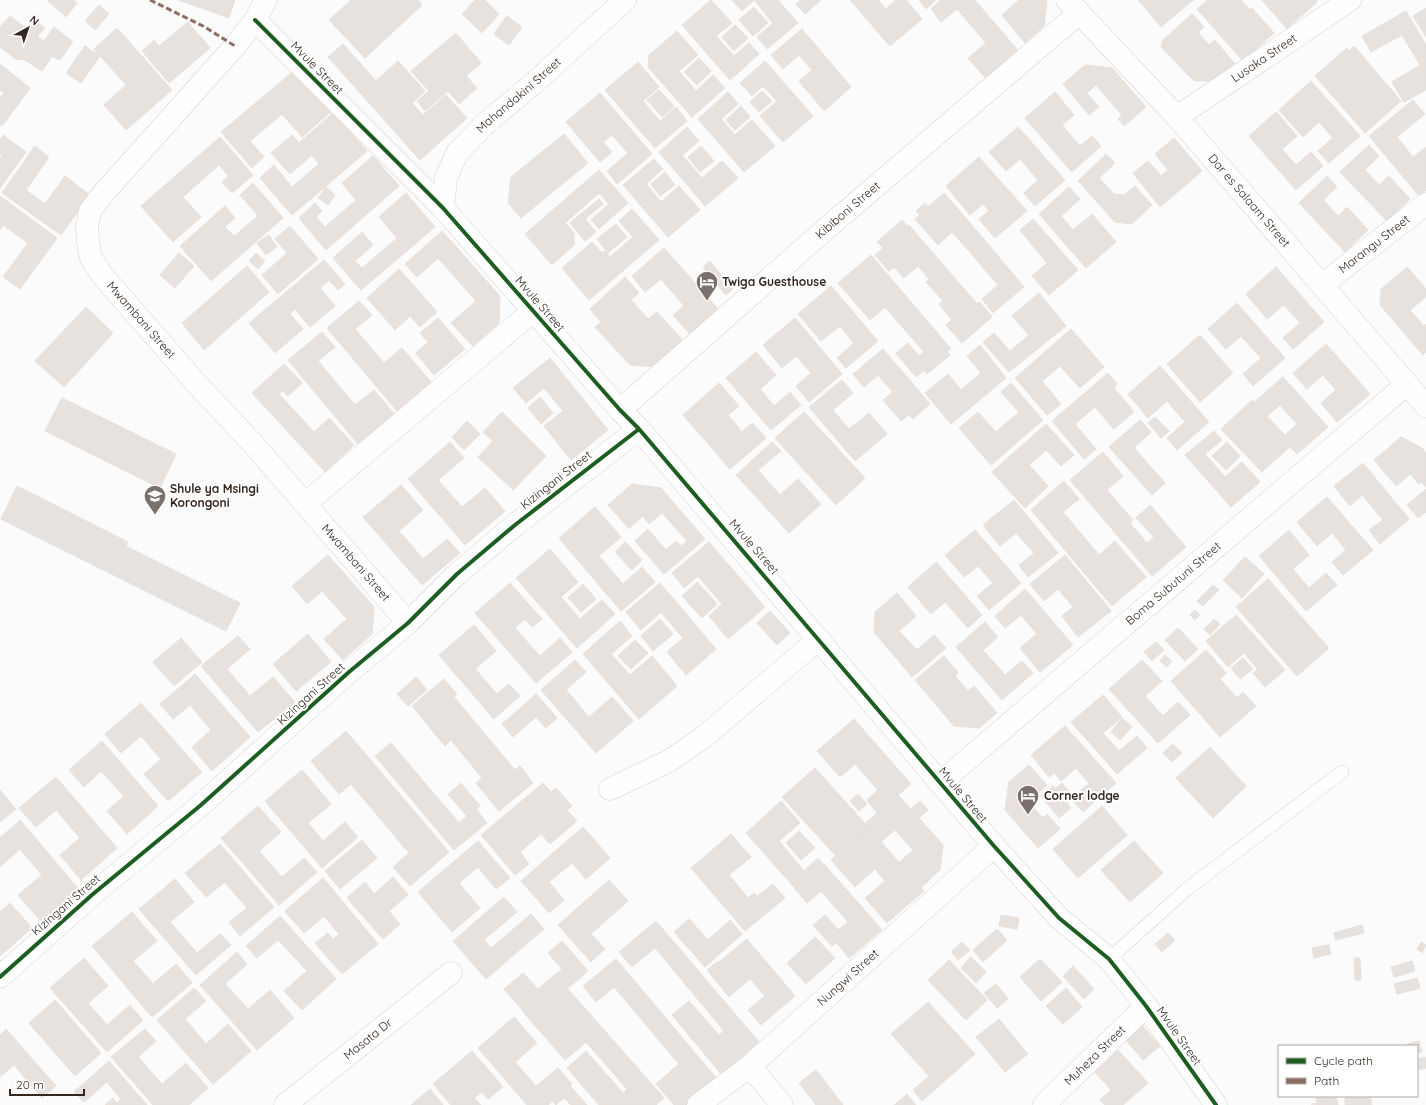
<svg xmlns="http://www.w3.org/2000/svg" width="1426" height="1105" font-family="Quicksand,sans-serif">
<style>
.building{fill:#e8e2de;stroke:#e7e1dd}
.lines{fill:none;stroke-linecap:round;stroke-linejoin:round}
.lane-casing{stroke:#d9d2cf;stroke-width:14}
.street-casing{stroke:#d9d2cf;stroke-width:23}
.secondary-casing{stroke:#d9d2cf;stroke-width:23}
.lane{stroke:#fefefe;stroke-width:13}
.street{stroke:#fefefe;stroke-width:22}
.secondary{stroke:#fefefe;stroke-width:22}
.quiet{stroke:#8d6e63;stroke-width:3;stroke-dasharray:6 3;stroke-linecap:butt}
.cycleway-casing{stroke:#fff;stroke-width:6}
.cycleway{stroke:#1b5e20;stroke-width:4}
.labels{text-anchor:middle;stroke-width:4;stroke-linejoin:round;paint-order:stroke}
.street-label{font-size:12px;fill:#34271f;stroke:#fff}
.poi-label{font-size:12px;font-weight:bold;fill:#34271f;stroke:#fff;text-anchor:start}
</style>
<rect width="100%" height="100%" fill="#fbfbfb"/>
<path class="building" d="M47,0H73L77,3L66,17Z
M179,0H235L229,18Z
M351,0H418L422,5L365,58L329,20Z
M475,0H485L499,14L482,33L462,14Z
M711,0L732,23L716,36L734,56L749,43L759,54L730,80L682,25Z
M732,0H778L798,23L767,49L757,37L773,23L754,0L742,11Z
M801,0H821L805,14L796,4Z
M850,0H878L886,9L896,0H906L922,19L890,46Z
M919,0H936L926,9Z
M941,0H975L1020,53L988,81L968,58L986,43L957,9L941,22L931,9Z
M1019,0H1046L1047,2L1044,26L1025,43L1002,15Z
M1138,0H1193L1161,27Z
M1208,0H1241L1250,10L1252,8L1274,33L1243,61L1197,9Z
M1262,0H1316L1317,2L1287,29Z
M99,5L109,14L95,30L85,21Z
M754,7L768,23L753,36L739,20Z
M1426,8V37L1413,16Z
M1406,11L1426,45V90L1404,102L1392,82L1420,65L1402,35L1371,52L1362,36Z
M1192,14L1204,27L1198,32L1209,45L1215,40L1235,64L1216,81H1194L1161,47L1163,40Z
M10,16L27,29L35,21L45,28L37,37L44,41L54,27L73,42L60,60L52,56L42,71L23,59L17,60L0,47V27Z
M507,16L522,27L509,45L494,34Z
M188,22L210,48L169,83L142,51L154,40L159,46Z
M735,25L748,38L734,51L722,37Z
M117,28L172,90L126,130L104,105L126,85L94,49Z
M802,29L851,87L824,111L799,81L812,70L799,55L783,69L771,55Z
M677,31L698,55L679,71L696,91L713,75L725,88L692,117L648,67L649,55Z
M456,33L481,63L466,76L477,88L459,104L448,91L425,111L417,101L429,91L411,71Z
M343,44L376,81L398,61L425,91L412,103L423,115L446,95L467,118L420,160L328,57Z
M85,46L100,56L81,83L66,73Z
M1354,46L1401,101L1365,133L1315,76L1347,48L1349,51Z
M699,58L711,71L697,85L684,72Z
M765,61L813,116L783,142L760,116L777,101L763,86L752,96L740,83Z
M638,62L659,87L643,101L660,121L676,107L687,121L655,148L605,90Z
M0,64L30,88L2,126L0,125V98L4,93L0,90Z
M1085,65L1112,68L1146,107L1124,126L1118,119L1122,115L1096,85L1087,93L1099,107L1089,115L1063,84Z
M297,68L333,110L302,137L282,114L250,141L264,157L252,168L221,132Z
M1311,81L1360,136L1329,163L1318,151L1333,138L1319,122L1303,137L1279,110Z
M659,90L674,106L662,117L647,100Z
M762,91L772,101L759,112L750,102Z
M728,92L738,104L721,119L735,135L752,120L775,146L744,172L698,119Z
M1055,92L1074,115L1062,125L1080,146L1092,136L1101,146L1072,172L1025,118Z
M600,93L652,154L617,184L607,171L628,153L612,135L603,142L612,152L600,162L566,122Z
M1413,100L1425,114L1397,137L1413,157L1426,147V190L1419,196L1369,136Z
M741,106L750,117L735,130L726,120Z
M1276,112L1297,136L1282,149L1296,165L1311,152L1323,166L1296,190L1249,136Z
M333,113L367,151L292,215L260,178L274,165L292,187L319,164L300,142Z
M687,127L699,141L682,155L702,178L722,161L738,178L705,206L659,152Z
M1018,127L1065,180L1035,206L1024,193L1038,180L1020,159L1006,171L989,152Z
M564,134L588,163L521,218L508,203L511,177Z
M3,135L26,152L0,188V158L2,155L0,153V140Z
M292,135L311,156L290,174L271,153Z
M220,137L253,175L232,193L222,182L229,176L219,165L183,197L201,217L173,242L141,206Z
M1174,138L1202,171L1160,207L1133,173L1148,161L1161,176L1168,170L1155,154Z
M1369,145L1379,156L1365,170L1379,185L1389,176L1410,199L1387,221L1340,172Z
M35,146L49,157L26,190L45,204L65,176L90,195L61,235L2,193Z
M701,146L714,161L700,172L688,157Z
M1106,154L1115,163L1099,178L1114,194L1124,195L1135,186L1152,205L1132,224L1115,222L1078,181Z
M373,156L399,186L326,250L299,218L315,203L322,211L316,217L325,227L356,200L342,183Z
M979,157L1027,211L995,238L979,219L989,211L983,204L970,215L946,186Z
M654,159L663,169L646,184L661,202L679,186L700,210L668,237L623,185Z
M599,170L628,203L599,229L591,220L609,204L599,193L565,223L574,233V245L552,265L525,234Z
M665,172L675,185L660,196L651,184Z
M1327,176L1337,187L1323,200L1338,216L1347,207L1368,230L1345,252L1299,203Z
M253,183L283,218L211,281L180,246L225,206L235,218L225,227L234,236L258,216L240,195Z
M326,187L335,195L328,205L318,198Z
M1069,187L1080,199L1061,216L1073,230L1092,214L1116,242L1086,268L1039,214Z
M406,193L435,227L361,290L333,258L362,232L373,245L355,261L362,268L397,238L379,217Z
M944,193L983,238L968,250L952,232L938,245L915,219L920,215L916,211L925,203L928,207Z
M0,196L57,238L20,289L3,277L28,243L3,225L0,230Z
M599,199L603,204L585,219L596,232L585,241L570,223Z
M632,209L659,240L589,300L562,268L592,242L602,253L605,251L610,257L633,237L619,221Z
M1033,219L1078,270L1049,295L1032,276L1047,263L1020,230Z
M902,220L907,226L909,225L977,304L980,302L992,317L962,343L946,325L952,320L939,304L943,301L926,282L929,279L918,266L904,278L894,267L889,271L875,255L883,248L877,242Z
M616,224L627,237L608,253L597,239Z
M290,226L318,259L278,294L262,275L287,253L275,239Z
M442,231L500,296L499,323L473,346L451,323L476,301L438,258L417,277L405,264Z
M269,235L277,247L266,255L257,243Z
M983,238L1024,287L993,313L982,299L998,285L968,250Z
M664,248L718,309L690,334L673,315L684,306L661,279L645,292L632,276Z
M179,253L194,266L175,288L160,275Z
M256,253L265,261L258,269L249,261Z
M871,255L951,349L947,352L950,355L927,374L924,370L916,377L896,353L908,343L919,356L924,352L885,307L870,320L838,283Z
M324,260L345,284L338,290L329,280L320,288L335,306L310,327L295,309L290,314L303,329L275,353L249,323Z
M710,261L733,289L726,295L703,267Z
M247,266L269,292L204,350L182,323Z
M1276,267L1324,322L1293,349L1283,338L1300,323L1284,305L1267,319L1246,294Z
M1407,267L1426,289V297L1410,310L1424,326L1426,324V352L1423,355L1380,305L1381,289Z
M399,269L437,312L420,327L410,316L395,330L367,298Z
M625,277L639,293L631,300L648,319L657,312L686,344L660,367L630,365L595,327L601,322L590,309Z
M831,286L878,341L846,368L837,358L854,343L840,326L821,341L798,314Z
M1039,293L1066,326L1009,372L983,342L994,333L1010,351L1029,335L1012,316Z
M359,301L372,315L355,329L384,363L402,348L431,382L397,411L327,328Z
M1237,303L1285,358L1253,386L1243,374L1261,358L1241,336L1226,349L1208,329Z
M86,307L113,333L64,387L35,361Z
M438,318L465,349L434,375L416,353L428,342L420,333Z
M795,318L842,374L809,402L796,386L811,373L796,356L782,368L763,345Z
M1071,329L1104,367L1080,388L1060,366L1042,381L1061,404L1047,415L1015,378Z
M322,332L335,347L318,361L355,405L374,390L394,414L358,444L288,360Z
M1200,335L1233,373L1200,402L1167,364Z
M1326,344L1370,394L1337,422L1321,403L1336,390L1323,375L1307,389L1293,373Z
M980,345L1006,378L951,424L925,393L948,374L961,390L981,373L967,356Z
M883,349L930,404L913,419L909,415L901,421L883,400L893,392L878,375L864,387L853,374Z
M756,352L776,375L760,389L774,406L790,392L801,405L771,430L726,378Z
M550,358L608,430L571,460L544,426L563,411L544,388L526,403L513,388Z
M284,364L302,383L288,396L283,391L279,394L314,432L329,418L354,445L325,472L252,393Z
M1160,366L1209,422L1177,450L1167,438L1185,422L1167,401L1148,418L1128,394Z
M1108,373L1117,384L1114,388L1134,412L1114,429L1095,407L1075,424L1096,449L1084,459L1052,421Z
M1283,377L1328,427L1297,454L1282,438L1297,424L1280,405L1265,418L1252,404Z
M842,380L853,393L833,410L849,429L869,413L887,434L855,461L809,407Z
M719,383L739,406L728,415L742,432L752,423L766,438L730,469L683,415Z
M1011,383L1043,420L991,465L959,428L978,412L996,432L1019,412L1001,392Z
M540,397L553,413L541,424L528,408Z
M62,398L176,454L160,488L45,431Z
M1252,400L1293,444L1262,472L1221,429Z
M502,412L546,456L513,490L478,457L493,441L483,432Z
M804,412L865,478L836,505L775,438Z
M1155,417L1169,431L1161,438L1148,423Z
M1140,420L1151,432L1134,448L1165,483L1152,495L1109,447Z
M467,421L480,434L464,450L452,437Z
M1046,424L1074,455L1061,466L1046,450L1029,465L1048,486L1025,508L992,472Z
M1214,431L1222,440L1205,454L1225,477L1242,462L1260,482L1231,507L1185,455Z
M1401,437L1422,448L1426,453V487L1413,472L1396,486L1374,460Z
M450,442L464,458L438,480L462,507L485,488L505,511L465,545L408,479Z
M772,442L781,451L758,470L780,495L798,479L821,504L789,533L736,475Z
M1227,442L1240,456L1226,470L1212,456Z
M1103,452L1123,476L1107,490L1133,520L1130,523L1147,543L1154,537L1136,518L1150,505L1186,547L1152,576L1070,480Z
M1363,463L1409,519L1380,544L1369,530L1383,520L1362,495L1350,506L1334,486Z
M1416,468L1426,479L1419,484L1410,474Z
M1064,481L1079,499L1063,512L1099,555L1115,541L1146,577L1112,606L1031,510Z
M632,484L661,488L705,539L664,574L635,541L648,529L666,550L676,541L681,546L687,541L662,513L649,524L643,516L629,529L608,505Z
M401,485L423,510L399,531L423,559L447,539L460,553L422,585L363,517Z
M17,486L128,542L126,546L240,603L226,631L1,519Z
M1426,489V512L1418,518L1407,505Z
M1327,497L1373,550L1343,575L1332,562L1346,550L1332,533L1317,546L1297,522Z
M1014,500L1058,553L1028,577L1019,565L1034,553L1016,533L1000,546L983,525Z
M595,507L621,537L599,556L623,584L642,567L655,582L621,611L559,538Z
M975,530L1021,583L989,610L977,596L993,583L978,566L964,577L945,555Z
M1289,530L1309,555L1293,569L1309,588L1326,573L1337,585L1306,611L1259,556Z
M625,542L642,560L632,570L615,552Z
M709,542L765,607L728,639L709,616L722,604L698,576L684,588L672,573Z
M550,549L578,582L561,597L580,619L602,600L615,614L577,648L516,578Z
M328,555L374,607L372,634L343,660L324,639L347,619L322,591L307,604L292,586Z
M1065,555L1111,611L1078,637L1062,616L1073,607L1058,589L1044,601L1030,584Z
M1245,557L1264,574L1242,598L1223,580Z
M936,562L982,615L968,628L945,602L931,614L908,587Z
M1268,579L1329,648L1297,676L1236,607Z
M697,582L717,604L702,618L682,596Z
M510,583L542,619L532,627L525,619L515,628L540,656L560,638L572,652L536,683L475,613Z
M660,583L716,649L686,675L667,652L683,638L661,612L641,630L626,612Z
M583,584L596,599L581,612L568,598Z
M1213,585L1219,590L1203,606L1197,601Z
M1025,589L1073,645L1040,672L1020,648L1037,634L1021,615L1005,628L995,616Z
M897,593L916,616L899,631L917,650L934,635L946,648L912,677L874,632L875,612Z
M1195,610L1200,615L1195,620L1190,615Z
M770,611L790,633L777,645L757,623Z
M1236,615L1285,670L1265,687L1253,673L1258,670L1244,653L1228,667L1206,641Z
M660,619L673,634L653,651L641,636Z
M1214,619L1220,624L1210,635L1204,629Z
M620,621L632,636L611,654L630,675L652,656L677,686L639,719L583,654Z
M985,622L998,637L983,650L1005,675L1022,661L1033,673L1002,700L956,647Z
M474,625L496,651L475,669L464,656L450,668L439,655Z
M1178,628L1198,649L1185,661L1165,640Z
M308,634L331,662L296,691L273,664Z
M238,636L250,649L227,669L250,696L273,677L295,702L258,732L201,666Z
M181,638L202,662L174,686L153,662Z
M635,640L648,653L631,669L618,656Z
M1156,642L1164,650L1152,661L1144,652Z
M1206,650L1226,673L1220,679L1237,698L1243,692L1256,706L1220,737L1171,681Z
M1165,655L1172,661L1167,667L1160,661Z
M464,656L497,694L509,684L520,696L494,719L450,668Z
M944,656L958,672L955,676L968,691L974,686L997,713L979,728L954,726L915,680Z
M1243,658L1253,669L1240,679L1231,668Z
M575,660L586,672L566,690L589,717L612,697L633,721L596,753L541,690Z
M1142,660L1162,681L1145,696L1163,716L1178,702L1190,715L1158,743L1109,689Z
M195,674L250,737L212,771L192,747L211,730L190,705L173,719L160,704Z
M416,677L427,690L408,706L397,694Z
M444,679L457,694L454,697L515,770L520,766L533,783L499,811L476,783L482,778L451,740L445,746L412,706Z
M536,694L557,718L546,728L536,717L513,737L502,724Z
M1103,695L1122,717L1103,733L1119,751L1137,736L1147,748L1117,774L1071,722Z
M141,703L202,772L168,801L144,774L161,759L141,736L121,753L105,734Z
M1122,718L1132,727L1120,740L1111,732Z
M854,719L911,784L877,813L867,800L878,790L855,764L840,777L817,751Z
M1065,726L1116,783L1083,812L1071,799L1089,783L1076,768L1061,781L1054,773L1049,777L1031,755Z
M346,731L449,852L410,886L393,867L409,853L351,784L339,794L311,761Z
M102,741L158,806L127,834L107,811L124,796L101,771L84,787L69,770Z
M391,743L459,823L467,816L448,794L461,783L480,806L476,809L487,823L454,850L375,756Z
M1173,744L1182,753L1172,762L1163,753Z
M1210,747L1246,786L1213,818L1176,778Z
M1029,765L1047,785L1028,802L1043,818L1047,814L1060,829L1038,848L1005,810L1009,782Z
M815,768L870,829L838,858L782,797Z
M302,770L331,804L308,823L323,841L345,822L358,837L322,868L265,801Z
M56,777L117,848L81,880L60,855L80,838L56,810L36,827L19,808Z
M543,783L551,792L556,788L572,806L567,810L577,821L550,844L541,834L520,852L529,864L515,875L481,835Z
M1062,783L1072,795L1065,800L1071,808L1059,818L1041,796L1053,786L1055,789Z
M0,790L16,809L0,822Z
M858,794L867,804L859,811L850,801Z
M898,795L911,809L920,801L928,810L919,818L943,845L940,870L915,893L893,868L913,850L895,830L875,847L859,829Z
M781,801L800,823L779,841L804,871L818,858L830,872L802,896L746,833Z
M258,806L281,832L259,851L282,877L304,858L317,872L279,905L221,838Z
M1102,806L1127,835L1078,878L1053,849Z
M20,820L82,893L45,926L18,895L42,875L20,849L0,867V838Z
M583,827L610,858L586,879L572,863L549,882L564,900L549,913L521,881Z
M868,827L924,891L887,923L865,898L885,881L875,869L855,887L831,860Z
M799,831L815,848L801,860L786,843Z
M731,834L751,857L729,875L748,898L754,893L757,896L773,884L785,898L745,931L691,868Z
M362,840L377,858L340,889L325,871Z
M478,841L510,878L496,889L478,867L459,883L480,908L452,932L418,892Z
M1134,841L1163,873L1130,902L1101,870Z
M220,844L274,907L240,936L229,922L247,908L225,882L206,897L185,873Z
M824,864L882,930L849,958L831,936L848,922L821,891L807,903L795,889Z
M393,877L408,895L389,911L400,924L383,939L347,898L365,882L374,894Z
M323,878L378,944L342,974L315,943L328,933L333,939L339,934L324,916L304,933L285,911Z
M175,879L194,902L170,922L197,953L220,934L231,945L196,975L139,909Z
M609,880L628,901L591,934L605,949L591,962L558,925Z
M504,897L517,912L484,940L491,948L531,914L544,929L486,979L453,941Z
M10,903L32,928L0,956V912Z
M132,912L157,941L133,961L153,984L176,964L192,983L152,1017L92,946Z
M825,915L844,936L832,946L813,925Z
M1001,915L1019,918L1017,929L999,926Z
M280,916L336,979L302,1010L284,991L307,971L278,940L257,958L246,946Z
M689,919L708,940L730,920L742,934L705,967L674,932Z
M656,921L759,1042L721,1074L672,1015L689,1001L719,1035L724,1031L655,948L632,967L619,952Z
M1362,925L1364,933L1336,940L1334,933Z
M997,929L1007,940L983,962L973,950Z
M1168,933L1175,940L1162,952L1155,944Z
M815,937L835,958L806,984L787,963Z
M747,939L795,996L761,1025L748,1010L765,996L750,979L729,997L707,970L718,961L719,962Z
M562,941L588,971L531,1020L504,989L523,973L538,989L562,969L548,953Z
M962,942L970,950L958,960L951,952Z
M1421,942L1426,945L1422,953L1417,949Z
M1329,945L1331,954L1314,958L1312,948Z
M237,952L247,964L225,984L248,1009L270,990L294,1018L257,1050L200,985Z
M971,957L986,972L976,983L961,968Z
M84,958L108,986L88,1003L107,1025L130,1005L143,1020L107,1052L50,988Z
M1354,958H1360L1361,980H1355Z
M616,959L718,1080L688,1105H674L656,1084L679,1064L614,987L596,1002L583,986Z
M1040,959L1062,982L1041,1001L1020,977Z
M949,960L987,1000L966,1020L928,980Z
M1412,961L1415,971L1394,977L1391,967Z
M1073,966L1094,989L1084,999L1063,976Z
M1417,978L1420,988L1397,994L1394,984Z
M561,981L664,1098L656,1105H599L567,1068L586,1051L623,1093L627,1089L586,1042L565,1060L524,1013Z
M996,984L1008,999L997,1008L984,993Z
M194,988L206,1001L185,1019L206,1044L228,1024L251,1051L213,1084L157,1020Z
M1066,988L1082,1007L1063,1024L1046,1006Z
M55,1000L101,1053L75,1076L29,1023Z
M928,1002L975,1054L922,1101L913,1090L929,1076L891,1034Z
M514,1017L537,1043L515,1062L536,1086L558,1068L572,1084L548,1105H527L478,1048Z
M999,1019L1028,1054L1005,1072L976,1037Z
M1141,1024L1160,1046L1143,1060L1124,1038Z
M6,1029L56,1086L42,1098L14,1065L0,1077V1035Z
M145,1029L156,1041L138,1057L162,1084L186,1063L208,1088L189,1105H153L111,1057Z
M1419,1041L1422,1052L1417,1053V1046H1407V1044Z
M1118,1050L1148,1083L1123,1105H1105L1100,1100L1111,1090L1095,1072Z
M472,1051L503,1087L488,1099L482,1092L474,1098L481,1105H451L433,1084Z
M1425,1057L1426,1068L1417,1070V1059Z
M109,1061L147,1105H105L113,1098L117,1103L121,1099L107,1082L84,1102L74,1092Z
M816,1070L843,1105H816L799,1083Z
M564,1079L587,1105H571L564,1098L556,1105L547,1095Z
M430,1089L443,1105H411Z
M907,1094L916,1105H894Z
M1315,1096H1336L1338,1105H1318Z
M1345,1096H1364V1105H1345Z
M1351,1096H1370L1372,1105H1354Z
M1324,1102L1325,1105L1311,1104Z"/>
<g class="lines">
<g class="lane-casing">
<path id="lane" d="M1109,959L1187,889L1342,772"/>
</g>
<g class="street-casing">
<g id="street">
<path id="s1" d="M266,0L255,20L235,46L102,195L90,211L87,225L88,242L91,258L102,275L194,381L255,446L408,623"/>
<path d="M255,20L443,208L620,410L639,429L994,846L1059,918L1109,959L1146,1006L1216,1105"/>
<path id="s2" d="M1177,117L1350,0"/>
<path id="s3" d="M443,208L446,178L457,153L486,123L534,83L625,0"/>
<path id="s4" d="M1323,284L1426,204"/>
<path id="s5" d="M620,410L835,221L1078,14"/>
<path d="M305,504L533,311"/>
<path id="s6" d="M940,783L1407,384"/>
<path d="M610,789L669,761L705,736L819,639"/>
<path d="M0,977L93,894L201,805L349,672L408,623L457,574L515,525L639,429"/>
<path d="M750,1066L782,1105"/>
<path id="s7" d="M285,1105L451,973"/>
<path id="s8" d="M698,1105L750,1066L994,846"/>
<path id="s9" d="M1044,1105L1146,1006"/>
</g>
</g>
<g class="secondary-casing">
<g id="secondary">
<path id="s10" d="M1067,0L1177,117L1426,406"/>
</g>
</g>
<use href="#lane" class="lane"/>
<use href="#street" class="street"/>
<use href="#secondary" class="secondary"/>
<path class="quiet" d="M150,0L203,26L235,46"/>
<g class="cycleway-casing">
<path id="cycleway" d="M255,20L443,208L620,410L639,429L994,846L1059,918L1109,959L1146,1006L1216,1105
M0,977L93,894L201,805L349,672L408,623L457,574L515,525L639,429"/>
</g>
<use href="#cycleway" class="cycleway"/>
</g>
<defs>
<g id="hotel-pin" transform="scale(1.15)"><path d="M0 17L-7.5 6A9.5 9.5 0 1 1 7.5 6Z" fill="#7a716c" stroke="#fff"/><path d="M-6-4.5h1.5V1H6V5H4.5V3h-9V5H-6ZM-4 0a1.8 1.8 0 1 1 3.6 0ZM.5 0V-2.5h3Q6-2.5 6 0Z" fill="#fff"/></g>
<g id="school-pin" transform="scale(1.15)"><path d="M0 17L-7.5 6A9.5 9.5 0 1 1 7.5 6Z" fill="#7a716c" stroke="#fff"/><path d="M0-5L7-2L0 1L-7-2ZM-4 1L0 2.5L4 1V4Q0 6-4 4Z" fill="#fff"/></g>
</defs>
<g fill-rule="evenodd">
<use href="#hotel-pin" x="707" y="282"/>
<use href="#school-pin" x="155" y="496"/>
<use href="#hotel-pin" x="1028" y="796"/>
</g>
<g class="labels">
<g class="street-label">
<text dy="4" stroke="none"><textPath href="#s2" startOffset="105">Lusaka Street</textPath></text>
<text transform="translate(317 68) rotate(45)" y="4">Mvule Street</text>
<text dy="4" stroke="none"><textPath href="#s3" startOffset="142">Mahandakini Street</textPath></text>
<text dy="4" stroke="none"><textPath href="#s10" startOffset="271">Dar es Salaam Street</textPath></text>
<text dy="4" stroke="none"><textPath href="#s5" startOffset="303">Kibiboni Street</textPath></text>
<text dy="4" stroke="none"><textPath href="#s4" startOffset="65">Marangu Street</textPath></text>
<text transform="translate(540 304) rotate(49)" y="4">Mvule Street</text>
<text dy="4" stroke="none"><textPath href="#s1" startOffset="403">Mwambani Street</textPath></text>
<text transform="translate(556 480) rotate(-38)" y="4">Kizingani Street</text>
<text transform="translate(754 547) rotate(49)" y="4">Mvule Street</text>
<text dy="4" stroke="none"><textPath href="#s1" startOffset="727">Mwambani Street</textPath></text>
<text dy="4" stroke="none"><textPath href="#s6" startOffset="307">Boma Subutuni Street</textPath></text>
<text transform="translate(311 694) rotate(-42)" y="4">Kizingani Street</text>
<text transform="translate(963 795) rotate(50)" y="4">Mvule Street</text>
<text transform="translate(66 905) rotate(-41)" y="4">Kizingani Street</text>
<text dy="4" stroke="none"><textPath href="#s8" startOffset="197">Nungwi Street</textPath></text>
<text transform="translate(1179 1036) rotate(55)" y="4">Mvule Street</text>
<text dy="4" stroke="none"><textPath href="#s7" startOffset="106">Masata Dr</textPath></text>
<text dy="4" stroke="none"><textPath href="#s9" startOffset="71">Muheza Street</textPath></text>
</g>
<g class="poi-label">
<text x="722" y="286">Twiga Guesthouse</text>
<text x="170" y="493">Shule ya Msingi<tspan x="170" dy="14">Korongoni</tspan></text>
<text x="1044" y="800">Corner lodge</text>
</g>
</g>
<rect x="1278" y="1045" width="140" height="52" fill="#ffffff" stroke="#aea9a5"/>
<rect x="1286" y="1058" width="20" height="6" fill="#1b5e20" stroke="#aea9a5"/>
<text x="1314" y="1065" font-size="12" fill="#34271f">Cycle path</text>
<rect x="1286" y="1078" width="20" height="6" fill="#8d6e63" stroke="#aea9a5"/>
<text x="1314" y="1085" font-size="12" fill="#34271f">Path</text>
<g transform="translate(28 28) rotate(40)" stroke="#ffffff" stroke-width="3" paint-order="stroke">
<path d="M0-3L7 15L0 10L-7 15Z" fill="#34271f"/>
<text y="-6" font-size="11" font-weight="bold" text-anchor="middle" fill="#34271f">N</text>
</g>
<path d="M10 1089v6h74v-6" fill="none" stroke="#34271f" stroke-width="2"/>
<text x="16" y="1089" font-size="12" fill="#34271f" stroke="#ffffff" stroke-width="3" paint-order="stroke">20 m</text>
</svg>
